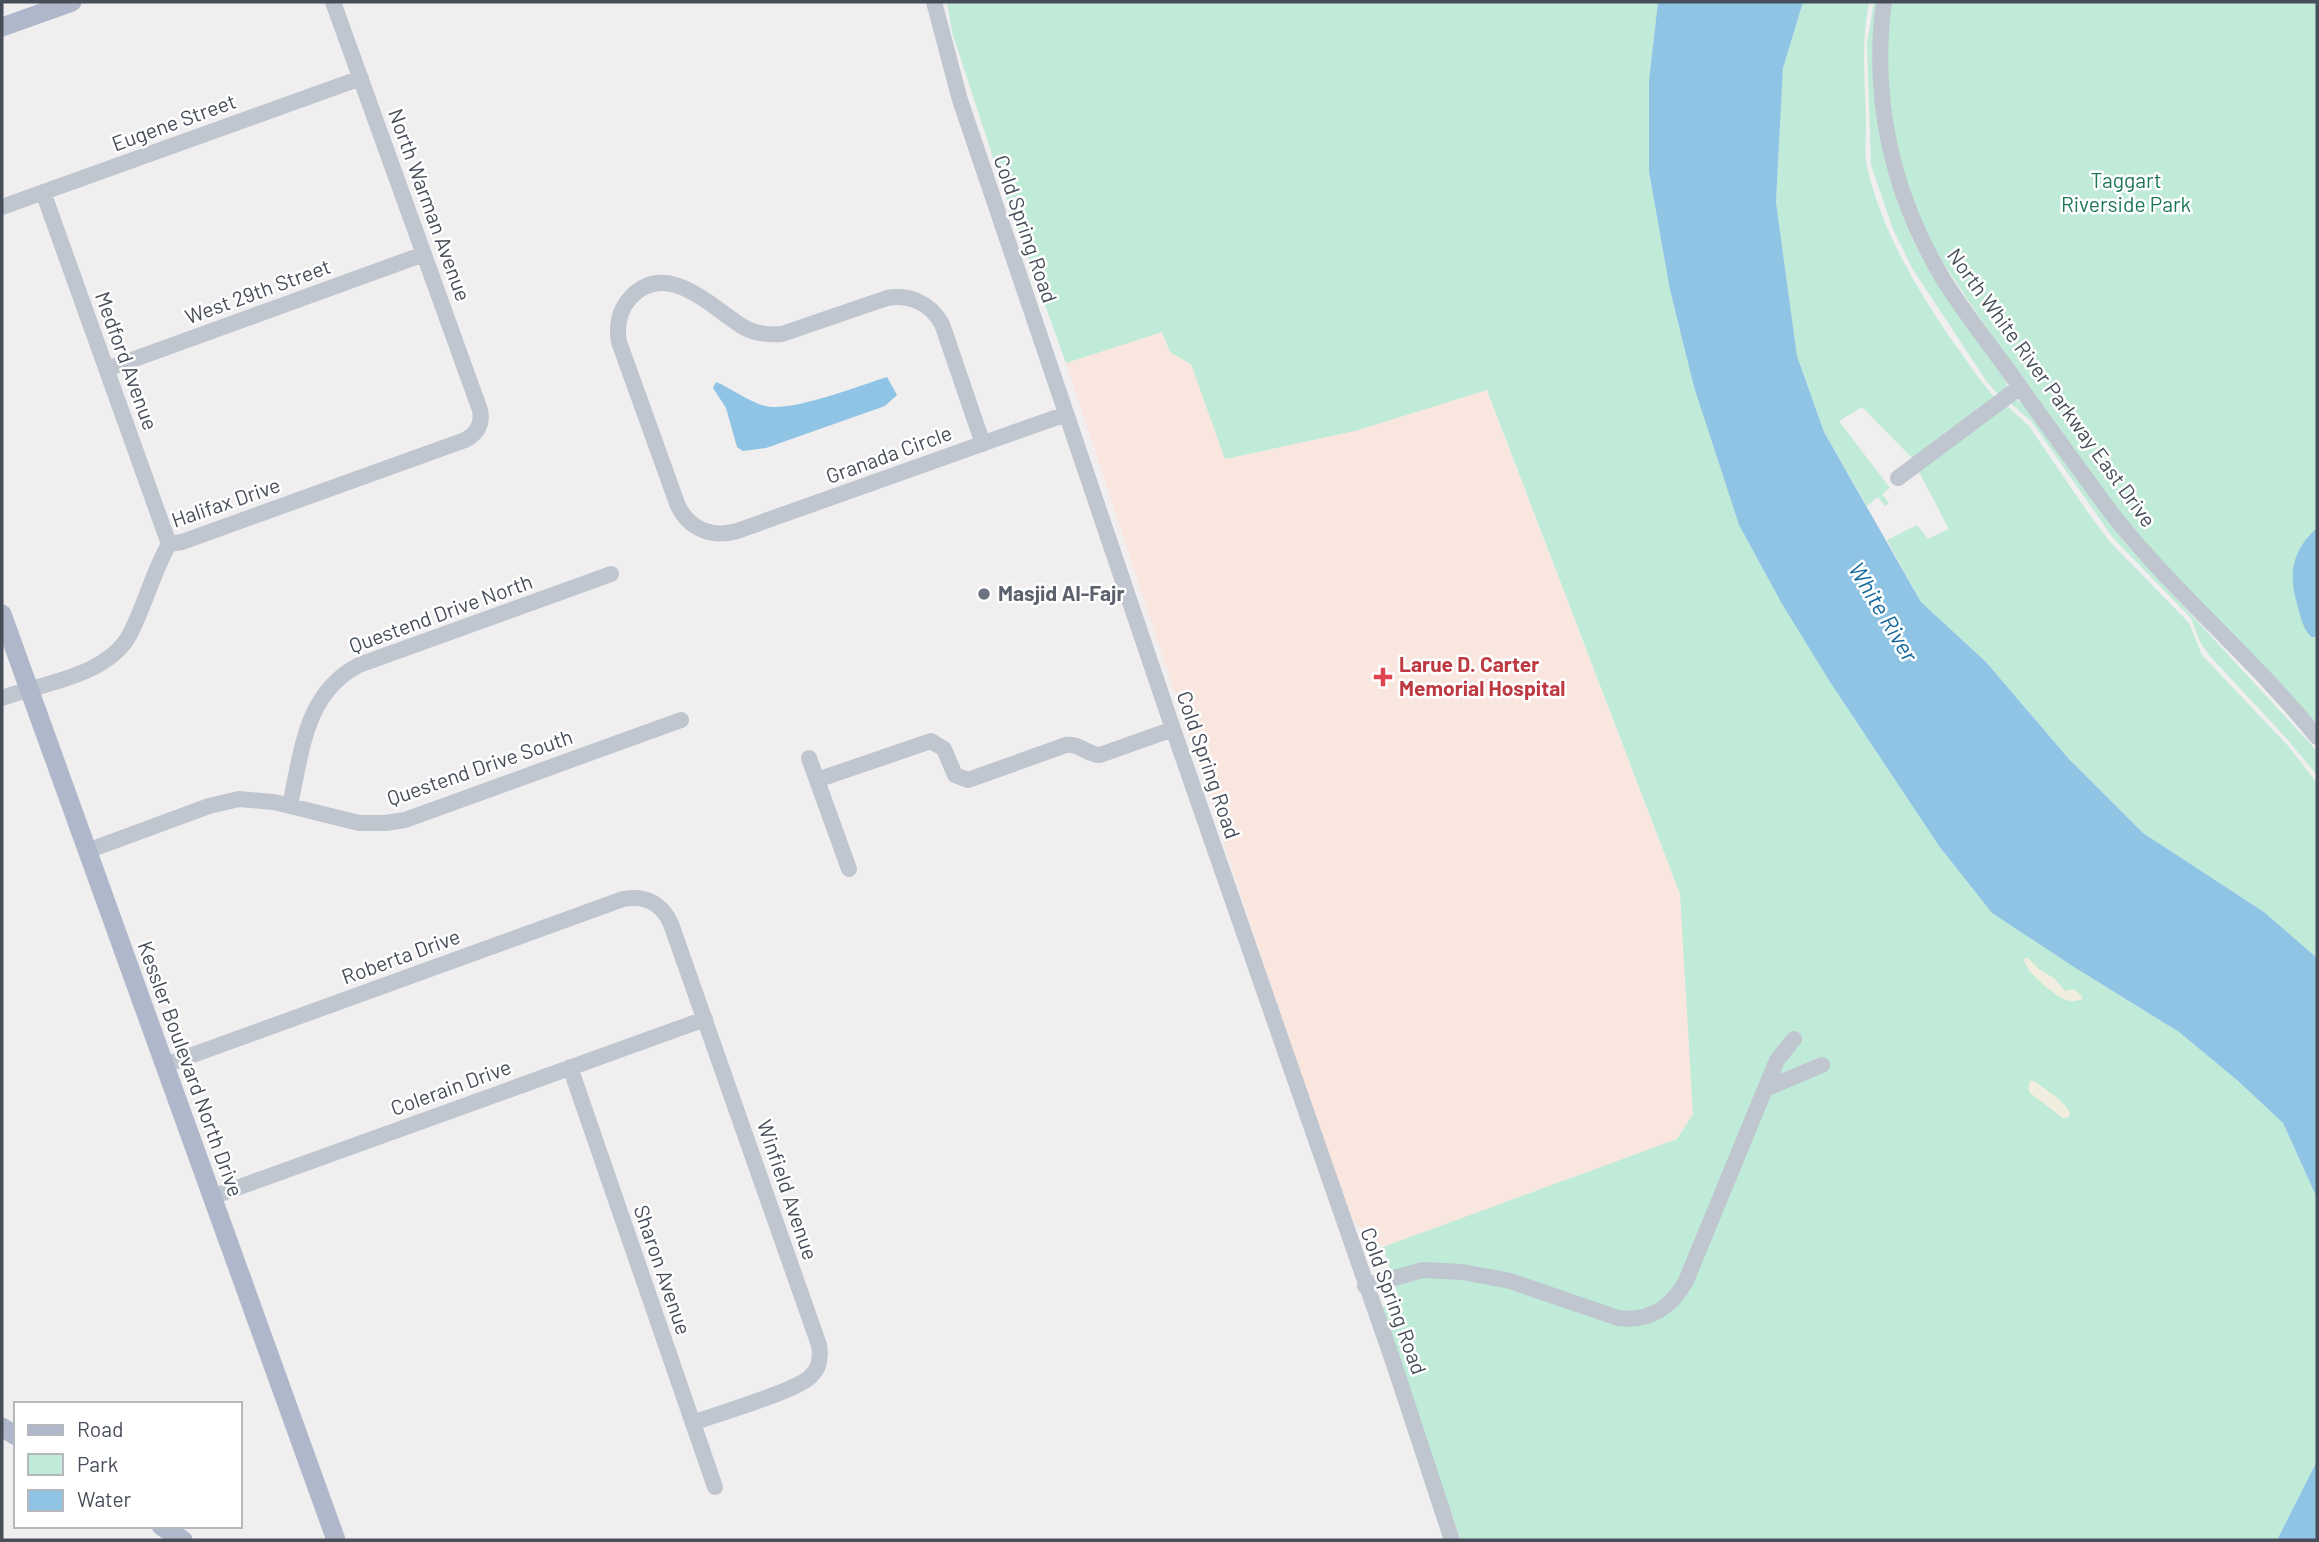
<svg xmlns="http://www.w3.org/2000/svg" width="2319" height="1542" font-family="Barlow,sans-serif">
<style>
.medical{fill:#f9e6df}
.green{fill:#bfebd8}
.sand{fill:#f1eedf}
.water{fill:#8fc4e5}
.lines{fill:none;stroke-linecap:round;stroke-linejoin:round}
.minor{stroke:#bfc6cf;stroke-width:16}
.major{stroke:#afb8cb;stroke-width:19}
.worship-dot{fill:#6b7280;stroke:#fff;stroke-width:2.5}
.health-dot{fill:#e0444e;stroke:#fff;stroke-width:2.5}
.labels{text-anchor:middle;stroke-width:5;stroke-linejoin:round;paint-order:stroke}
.street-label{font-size:21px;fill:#474e5a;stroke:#fff}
.park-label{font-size:21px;fill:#1d7659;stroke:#fff}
.worship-label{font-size:21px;font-weight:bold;fill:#5b616d;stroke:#fff;text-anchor:start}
.health-label{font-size:21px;font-weight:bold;fill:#be3a42;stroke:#fff;text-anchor:start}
.water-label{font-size:23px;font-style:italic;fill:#166a9e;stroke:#fff}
</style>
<rect width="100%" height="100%" fill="#f0eeee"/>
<path class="medical" d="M1162,332L1170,352L1191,364L1226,459L1355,431L1486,389L1680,895L1693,1114L1677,1139L1383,1247L1347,1217L1066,363Z"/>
<path class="green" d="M947,2H1658L1649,80V172L1670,290L1694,387L1739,525L1782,604L1830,682L1939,846L1992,913L2074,967L2179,1032L2237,1080L2283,1123L2317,1198V1461L2277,1540H1461L1381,1309L1398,1295L1383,1247L1677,1139L1693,1114L1680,894L1487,390L1355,431L1225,459L1191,364L1170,352L1162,332L1066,363L1004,191L952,32Z
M1803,2H1869C1861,44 1865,82 1866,124C1866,139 1864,153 1867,167C1882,231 1915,286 1951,339C1966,359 1979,380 1996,399L1913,459L1862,407L1839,421L1890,488L1882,494L1889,503L1885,506L1878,497L1867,506L1824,432L1797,356L1776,202L1783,68Z
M1874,2H1877C1867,88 1881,179 1921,256C1944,300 1977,340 2006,380L2007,388L2000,396L1987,382L1912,268L1893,229L1871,165L1867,43Z
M1888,2H2317V740L2100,498L1928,240L1904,182L1886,96Z
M2014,399L2022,403L2125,543L2317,751V775L2288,740L2209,655L2200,642L2191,618L2113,538L2032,422L2009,402Z
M2005,404L2029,426L2091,517L2111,543L2189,623L2202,655L2289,747L2317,783V958L2264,912L2143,833L2068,758L1986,662L1921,602L1887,540L1917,525L1928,539L1949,529L1918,470Z"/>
<path class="sand" d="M2027,957L2040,970L2054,978L2065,991L2074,989L2082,996L2083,999C2077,1001 2072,1002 2066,1000C2053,994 2026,973 2024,959Z
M2030,1081H2034C2046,1090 2064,1100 2070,1113L2068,1118H2063L2030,1093L2028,1088Z"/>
<path class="water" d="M1658,2H1803L1783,68L1776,202L1797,356L1824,432L1921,602L1986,662L2068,758L2143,833L2264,912L2317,958V1198L2283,1123L2237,1080L2179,1032L2074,967L1992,913L1939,846L1830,682L1782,604L1739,525L1694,387L1670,290L1649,172V80Z
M887,377L897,395L885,406L766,448L743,451L737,447L726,408L713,388L716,382C733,389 747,401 765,406C790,413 861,385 887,377Z
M2317,528V637H2311C2303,628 2301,619 2298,607C2288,576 2291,551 2317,528Z
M2317,1461V1540H2277Z"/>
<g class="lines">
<path class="minor" d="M934,2L960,100L1173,729L1394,1364L1452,1540
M1884,2C1871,99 1892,193 1942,277C1962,310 1987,341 2010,373C2045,422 2080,471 2116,519C2178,596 2255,660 2317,737
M43,192L169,544
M2,207L361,78
M107,369L424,254
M983,444L942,324C930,303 910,294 887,298L782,334C770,335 756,334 745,328C714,310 668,258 631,297C619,310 616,325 619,342L678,506C690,530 713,538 737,531C847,492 956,453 1066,414
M1898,478L2020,387
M2,698C43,683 108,676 130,634C145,605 153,572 169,544L182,542L465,440C477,434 483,424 480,410L333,2
M809,758L849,869
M817,780L931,741L944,749L955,775L968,780L1066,745C1080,743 1087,755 1100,755L1173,729
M290,805C302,751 305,693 359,665L611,574
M87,851L209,806L239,799L274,802L359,823H385L405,820L681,720
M165,1065L623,899C645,895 662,903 671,924L819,1345C821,1357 820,1368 811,1376C798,1391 716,1414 693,1423
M570,1067L715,1487
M1765,1089L1777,1060L1794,1039
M212,1197L705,1019
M1365,1286L1423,1270L1463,1272L1510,1281L1618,1318C1649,1322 1672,1307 1686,1281L1765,1089L1822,1065"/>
<path class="major" d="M2,27L72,2
M2,614L336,1540
M2,1427L16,1436
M161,1526L183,1540"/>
</g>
<circle class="worship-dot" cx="984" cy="594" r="7"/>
<path class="health-dot" d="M1379.5 666.5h7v7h7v7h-7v7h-7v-7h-7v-7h7z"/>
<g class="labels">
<g class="street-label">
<text transform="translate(174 123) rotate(-20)" y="7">Eugene Street</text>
<text transform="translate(429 205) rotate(70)" y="7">North Warman Avenue</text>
<text transform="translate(1025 229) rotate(71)" y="7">Cold Spring Road</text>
<text transform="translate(258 292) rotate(-20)" y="7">West 29th Street</text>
<text transform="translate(126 361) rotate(70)" y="7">Medford Avenue</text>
<text transform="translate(2051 388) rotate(54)" y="7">North White River Parkway East Drive</text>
<text transform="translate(889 455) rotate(-20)" y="7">Granada Circle</text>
<text transform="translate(226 503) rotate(-19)" y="7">Halifax Drive</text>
<text transform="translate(441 614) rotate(-20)" y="7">Questend Drive North</text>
<text transform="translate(1208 765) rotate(71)" y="7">Cold Spring Road</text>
<text transform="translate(480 768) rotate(-19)" y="7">Questend Drive South</text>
<text transform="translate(401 957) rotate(-20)" y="7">Roberta Drive</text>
<text transform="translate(190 1069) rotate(70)" y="7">Kessler Boulevard North Drive</text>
<text transform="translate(451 1088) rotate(-20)" y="7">Colerain Drive</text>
<text transform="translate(787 1190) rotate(71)" y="7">Winfield Avenue</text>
<text transform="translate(662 1270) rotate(71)" y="7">Sharon Avenue</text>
<text transform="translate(1393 1301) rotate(70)" y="7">Cold Spring Road</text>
</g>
<g class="park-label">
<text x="2126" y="188">Taggart<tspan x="2126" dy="24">Riverside Park</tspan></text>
</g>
<g class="worship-label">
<text x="998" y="601">Masjid Al-Fajr</text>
</g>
<g class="health-label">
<text x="1399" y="672">Larue D. Carter<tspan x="1399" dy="24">Memorial Hospital</tspan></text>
</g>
<g class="water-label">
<text transform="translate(1883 612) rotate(59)" y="8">White River</text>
</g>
</g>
<rect width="2319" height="1542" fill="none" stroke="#474e5a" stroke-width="7"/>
<rect x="14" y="1402" width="228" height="126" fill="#ffffff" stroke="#b5b8bd" stroke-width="2"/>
<rect x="28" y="1425" width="35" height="10" fill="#afb8cb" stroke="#b5b8bd" stroke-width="2"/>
<text x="77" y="1437" font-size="21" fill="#474e5a">Road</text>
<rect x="28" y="1454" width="35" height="21" fill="#bfebd8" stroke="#b5b8bd" stroke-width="2"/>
<text x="77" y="1472" font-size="21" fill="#474e5a">Park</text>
<rect x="28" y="1490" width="35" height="21" fill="#8fc4e5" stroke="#b5b8bd" stroke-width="2"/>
<text x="77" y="1507" font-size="21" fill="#474e5a">Water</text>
</svg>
